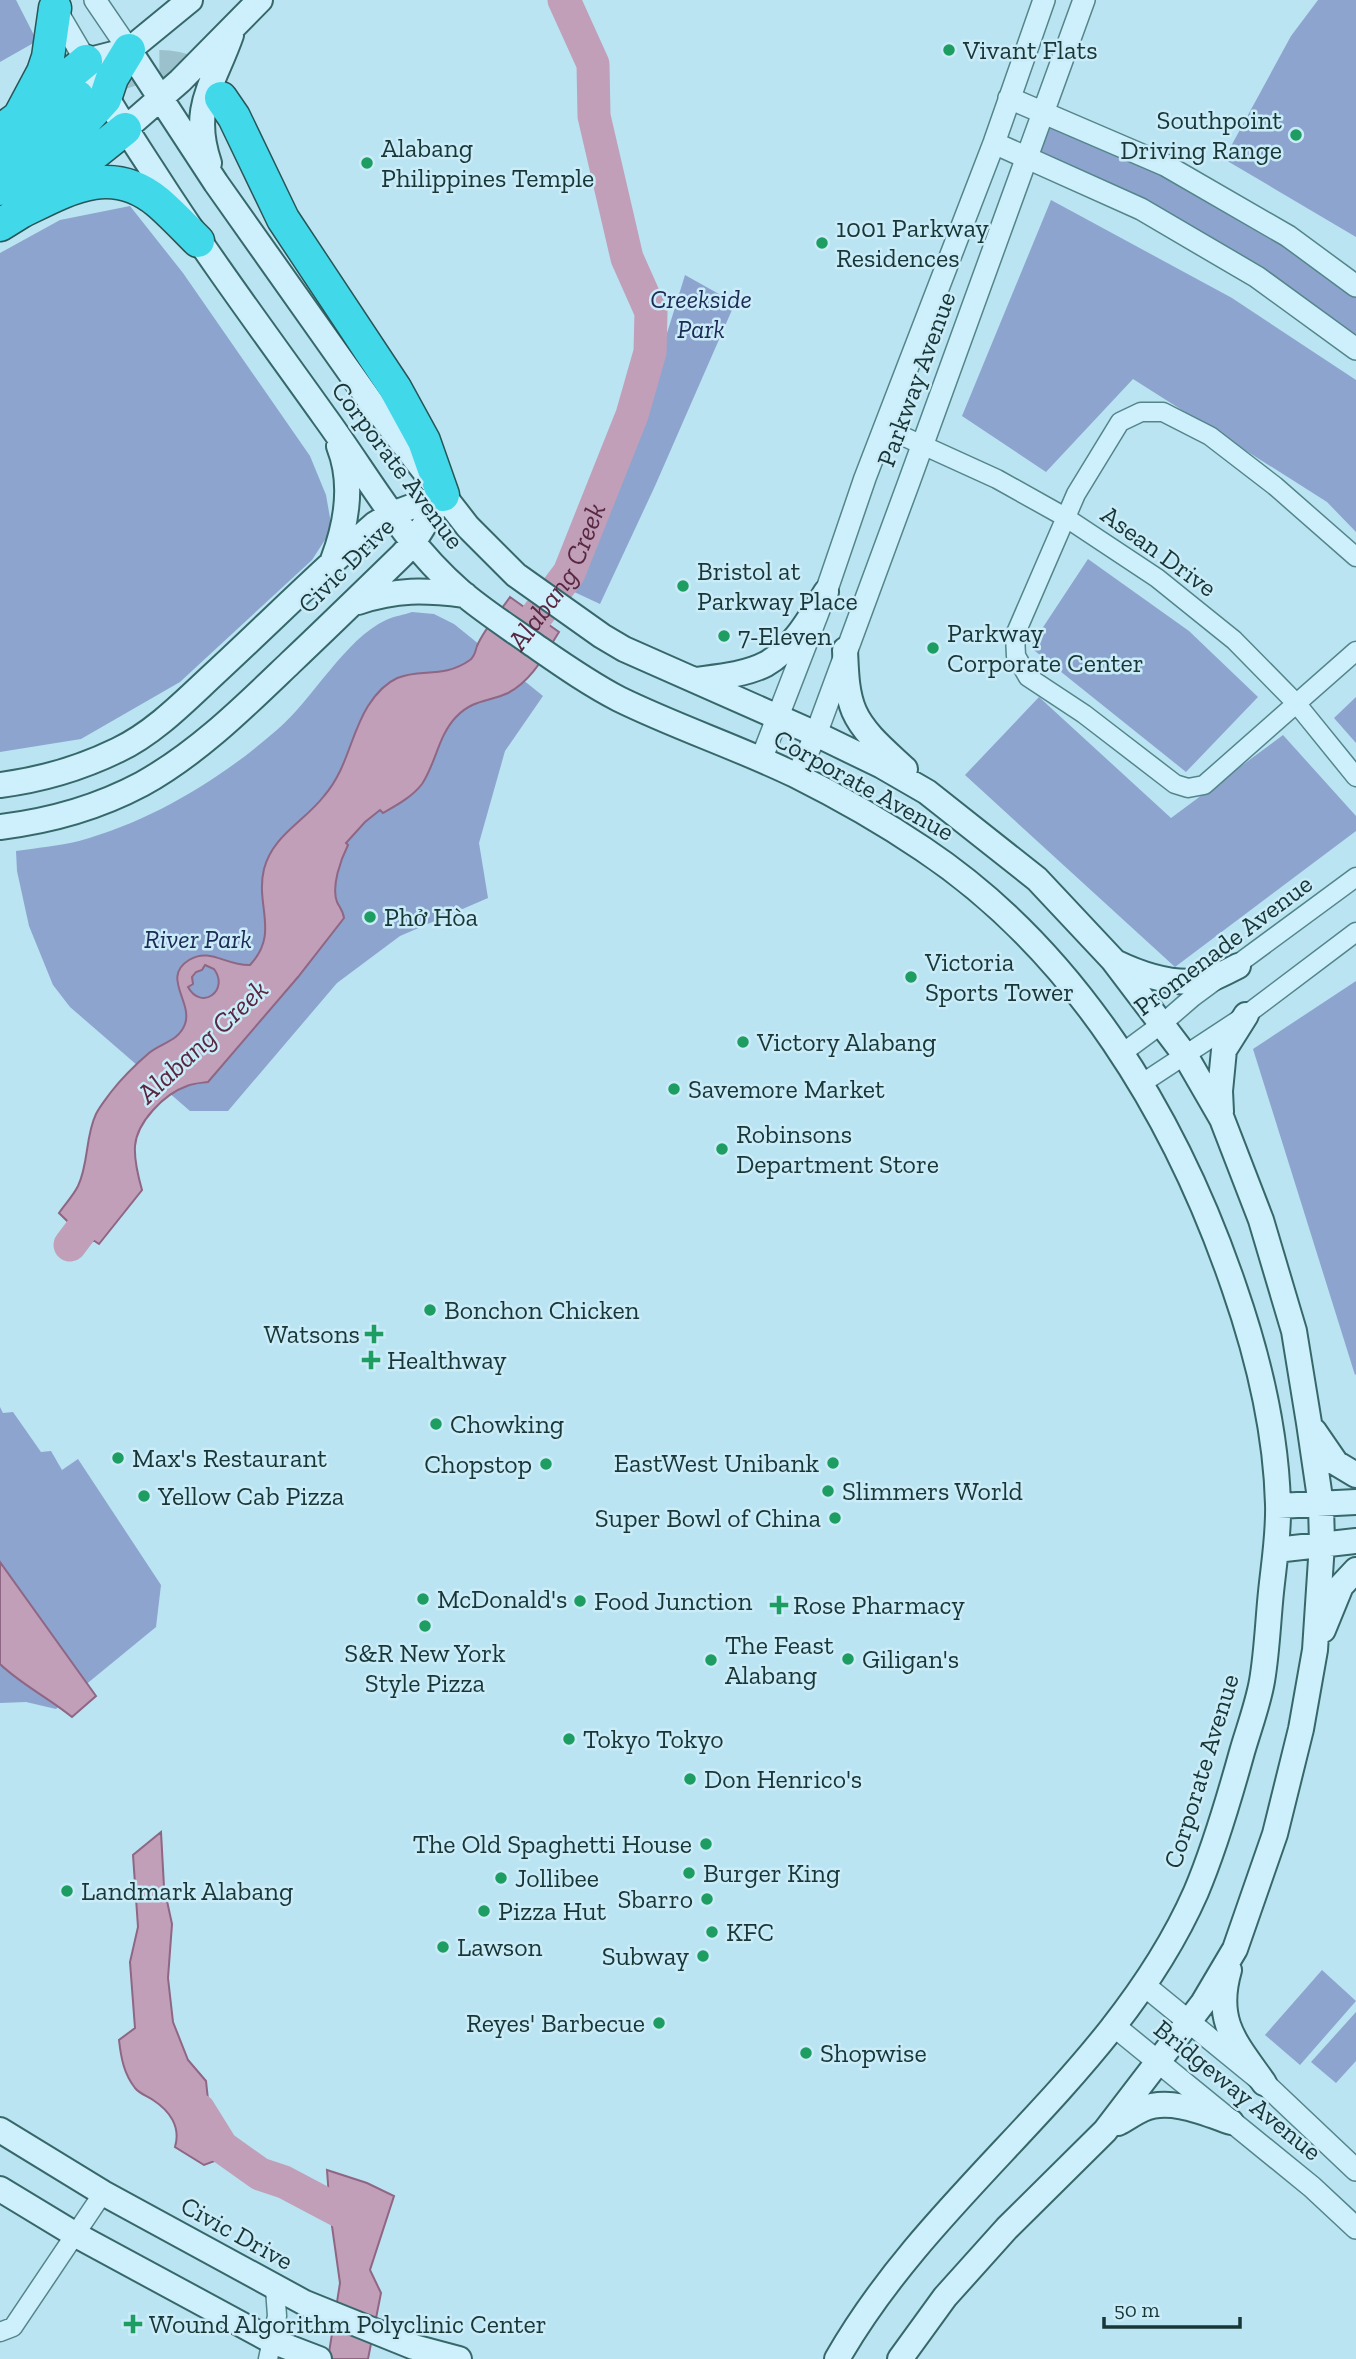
<svg xmlns="http://www.w3.org/2000/svg" width="1356" height="2359" font-family="'Zilla Slab',serif">
<style>
.green{fill:#8da4cf}
.water{fill:#c19fb9;stroke:#8f6683;stroke-width:2;fill-rule:evenodd}
.lines{fill:none;stroke-linecap:round;stroke-linejoin:round}
.river{stroke:#c19fb9;stroke-width:33}
.motorway-tunnel{stroke:#9ac1cc;stroke-width:32;stroke-dasharray:32 16;stroke-linecap:butt}
.minor-casing{stroke:#538589;stroke-width:21}
.tertiary-casing{stroke:#538589;stroke-width:24}
.secondary-casing{stroke:#36686a;stroke-width:28}
.motorway-casing{stroke:#285556;stroke-width:35}
.minor{stroke:#cdf0fc;stroke-width:18}
.tertiary{stroke:#cdf0fc;stroke-width:21}
.secondary{stroke:#cdf0fc;stroke-width:24}
.motorway{stroke:#41d9ea;stroke-width:32}
.poi-dot{fill:#1e9d62;stroke:#caecf8;stroke-width:2.5}
.labels{text-anchor:middle;stroke-width:5;stroke-linejoin:round;paint-order:stroke}
.poi-label{font-size:26px;fill:#193636;stroke:#caecf8;text-anchor:start}
.park-label{font-size:26px;font-style:italic;fill:#1e2955;stroke:#caecf8}
.street-label{font-size:26px;fill:#193636;stroke:#caecf8}
.water-label{font-size:28px;font-style:italic;fill:#582740;stroke:#caecf8}
</style>
<rect width="100%" height="100%" fill="#bae4f1"/>
<path class="green" d="M0,0H16L37,41L0,62Z
M1318,0H1356V237L1224,159L1291,36Z
M1048,125L1157,169L1282,243L1356,296V342L1037,154Z
M1051,200L1232,298L1356,380V532L1327,502L1133,379L1046,472L962,416Z
M130,206L183,273L310,456L326,495L332,529L312,560L180,682L81,739L0,752V253L60,220Z
M685,275L735,303L655,486L600,604L570,590C620,489 652,382 685,275Z
M1088,559L1189,631L1258,697L1186,772L1030,647Z
M412,612L434,614L454,624L543,696L505,751L479,843L488,898L400,936L337,983L228,1111H190L70,1007L53,985L29,926L17,871L16,851C36,848 59,846 79,841C152,821 221,779 278,729C313,699 345,639 386,620C394,616 404,615 412,612Z
M1039,697L1171,818L1283,735L1356,816V831L1175,967L965,775Z
M1356,697V743L1334,718Z
M1356,981V1374L1355,1375L1253,1049Z
M0,1407L3,1413L13,1412L41,1452L51,1451L62,1470L78,1459L161,1585L156,1627L56,1709L26,1702L0,1703Z
M1322,1970L1356,2001L1300,2065L1265,2035Z
M1356,2012V2061L1336,2083L1311,2062Z"/>
<path class="water" d="M510,597L559,632C545,654 533,680 508,693C489,702 473,699 456,717C438,736 436,763 422,784C412,797 397,805 383,813L380,810L365,822L346,843L348,845C341,859 331,886 337,902C340,908 343,911 344,918L298,977L208,1082C201,1083 194,1083 187,1086C164,1094 137,1122 135,1146C134,1161 138,1176 142,1190L99,1244L93,1240L90,1243L59,1213C65,1204 73,1196 78,1186C89,1163 85,1137 96,1114C100,1106 106,1099 111,1092C122,1078 135,1065 149,1053C161,1043 179,1041 185,1024C193,1002 161,977 189,960C210,947 226,966 250,965C280,933 255,906 264,869C273,835 304,822 324,796C348,768 350,735 368,706C402,653 432,687 470,660C475,656 475,652 477,646C484,629 499,613 510,597ZM205,965L214,969C230,991 201,1011 188,987L193,984L192,977L196,972L202,970Z
M0,1562L96,1696L72,1717C49,1698 22,1685 0,1664Z
M161,1832L164,1887L172,1924L168,1978L173,2022L188,2060L206,2081L209,2109L227,2134L222,2162L217,2160L204,2165L175,2147C181,2127 170,2111 153,2100C147,2096 140,2094 135,2088C124,2074 121,2058 119,2040L135,2028L130,1962L138,1927L133,1855Z
M327,2170L367,2183L394,2196L370,2270L381,2293L368,2359H328L340,2283L330,2212Z"/>
<g class="lines">
<g class="river">
<path id="s1" d="M510,651L569,573L632,415L650,352L651,312L627,258L594,116L593,64L564,0"/>
<path d="M70,1245L106,1197"/>
<path d="M199,2110L222,2147L260,2174L284,2182L354,2219L357,2237"/>
</g>
<path class="motorway-tunnel" d="M113,77C146,62 186,59 213,89"/>
<g class="minor-casing">
<path id="minor" d="M885,428L997,479L1065,517L1157,578L1234,640L1296,703L1356,777
M1356,557L1275,486L1210,436L1163,412H1141L1120,422L1076,494L1015,635L1016,656L1028,677L1084,714L1175,784L1188,788L1204,785L1356,651
M1121,1054L1163,1023L1193,997L1356,877
M1141,1084L1246,1015L1356,932
M0,2332L13,2327L103,2193
M268,2359L277,2316L275,2288"/>
</g>
<g class="tertiary-casing">
<path id="tertiary" d="M95,0L129,50
M53,5L86,61
M1009,98L1165,165L1288,236L1356,286
M994,143L1141,209L1257,277L1356,349
M761,760L826,592L865,478L994,143L1044,0
M797,776L816,734L909,482L1084,0
M1144,1985L1264,2083L1356,2170
M1113,2025L1312,2187L1356,2228"/>
</g>
<g class="secondary-casing">
<path id="secondary" d="M190,0L129,50L86,61C106,100 131,137 155,174C208,257 267,336 324,416C368,476 403,542 460,591C482,610 507,626 531,643C560,663 588,683 619,699C676,727 737,747 795,775C839,797 883,822 923,849C1076,951 1176,1117 1234,1287C1258,1356 1276,1430 1278,1504C1279,1533 1274,1563 1271,1592C1268,1621 1267,1652 1262,1681C1258,1704 1249,1728 1242,1752C1229,1799 1215,1847 1196,1892C1115,2076 935,2187 837,2359
M129,50L216,183L373,405L468,527L516,575L602,636L624,649L816,734L882,766L927,792L1037,879L1113,960L1185,1055L1222,1119L1261,1220L1294,1331L1309,1423L1321,1505L1322,1544L1315,1650L1301,1729L1275,1834L1235,1949L1203,2003L1105,2131L1007,2228L945,2297L900,2359
M125,129L180,81L260,0
M209,163C190,107 214,84 231,35
M333,560C347,523 354,484 339,446
M358,602C397,589 424,590 465,595
M845,650C846,670 846,692 854,711C864,734 887,752 905,769
M695,680C718,677 745,675 766,664C793,649 810,618 826,592
M0,785C40,780 81,768 118,750C154,733 185,701 214,674C268,624 320,572 375,524L392,514L443,495
M0,827C50,821 97,808 142,784C198,753 245,706 290,663C328,627 365,591 402,555L413,543L443,495
M1115,962C1144,976 1181,988 1213,978C1221,975 1230,970 1238,966
M1221,1112L1220,1091L1224,1050L1246,1015
M1314,1431L1336,1463L1356,1475
M1278,1506L1356,1502
M1276,1550L1356,1541
M1323,1630L1341,1586L1356,1570
M1229,1970C1214,2022 1236,2043 1264,2083
M1118,2123C1126,2119 1134,2113 1143,2109C1169,2097 1205,2113 1231,2122
M0,2130L103,2193L305,2303L414,2347L459,2359
M0,2189L76,2235L272,2341L319,2359"/>
</g>
<g class="motorway-casing">
<path id="motorway" d="M221,98L234,117L283,219L395,388L424,441L443,495
M19,117L43,72L48,57L55,8
M0,131L19,117L86,61
M0,160L78,97
M0,189L64,141L83,123L105,99L112,78L129,50
M21,212C68,189 111,163 158,202C172,214 185,228 198,241
M0,225L21,212L125,129"/>
</g>
<use href="#minor" class="minor"/>
<use href="#tertiary" class="tertiary"/>
<use href="#secondary" class="secondary"/>
<use href="#motorway" class="motorway"/>
</g>
<g class="poi-dot">
<circle cx="949" cy="50" r="7"/>
<circle cx="1296" cy="135" r="7"/>
<circle cx="367" cy="163" r="7"/>
<circle cx="822" cy="243" r="7"/>
<circle cx="683" cy="586" r="7"/>
<circle cx="724" cy="636" r="7"/>
<circle cx="933" cy="648" r="7"/>
<circle cx="370" cy="917" r="7"/>
<circle cx="911" cy="977" r="7"/>
<circle cx="743" cy="1042" r="7"/>
<circle cx="674" cy="1089" r="7"/>
<circle cx="722" cy="1149" r="7"/>
<circle cx="430" cy="1310" r="7"/>
<path d="M370.5 1323.5h7v7h7v7h-7v7h-7v-7h-7v-7h7z"/>
<path d="M367.5 1349.5h7v7h7v7h-7v7h-7v-7h-7v-7h7z"/>
<circle cx="436" cy="1424" r="7"/>
<circle cx="118" cy="1458" r="7"/>
<circle cx="833" cy="1463" r="7"/>
<circle cx="546" cy="1464" r="7"/>
<circle cx="828" cy="1491" r="7"/>
<circle cx="144" cy="1496" r="7"/>
<circle cx="835" cy="1518" r="7"/>
<circle cx="423" cy="1599" r="7"/>
<circle cx="580" cy="1601" r="7"/>
<path d="M775.5 1594.5h7v7h7v7h-7v7h-7v-7h-7v-7h7z"/>
<circle cx="425" cy="1626" r="7"/>
<circle cx="848" cy="1659" r="7"/>
<circle cx="711" cy="1660" r="7"/>
<circle cx="569" cy="1739" r="7"/>
<circle cx="690" cy="1779" r="7"/>
<circle cx="706" cy="1844" r="7"/>
<circle cx="689" cy="1873" r="7"/>
<circle cx="501" cy="1878" r="7"/>
<circle cx="67" cy="1891" r="7"/>
<circle cx="707" cy="1899" r="7"/>
<circle cx="484" cy="1911" r="7"/>
<circle cx="712" cy="1932" r="7"/>
<circle cx="443" cy="1947" r="7"/>
<circle cx="703" cy="1956" r="7"/>
<circle cx="659" cy="2023" r="7"/>
<circle cx="806" cy="2053" r="7"/>
<path d="M129.5 2313.5h7v7h7v7h-7v7h-7v-7h-7v-7h7z"/>
</g>
<g class="labels">
<g class="poi-label">
<text x="963" y="59">Vivant Flats</text>
<text x="1282" y="129" text-anchor="end">Southpoint<tspan x="1282" dy="30">Driving Range</tspan></text>
<text x="381" y="157">Alabang<tspan x="381" dy="30">Philippines Temple</tspan></text>
<text x="836" y="237">1001 Parkway<tspan x="836" dy="30">Residences</tspan></text>
<text x="697" y="580">Bristol at<tspan x="697" dy="30">Parkway Place</tspan></text>
<text x="947" y="642">Parkway<tspan x="947" dy="30">Corporate Center</tspan></text>
<text x="738" y="645">7-Eleven</text>
<text x="384" y="926">Phở Hòa</text>
<text x="925" y="971">Victoria<tspan x="925" dy="30">Sports Tower</tspan></text>
<text x="757" y="1051">Victory Alabang</text>
<text x="688" y="1098">Savemore Market</text>
<text x="736" y="1143">Robinsons<tspan x="736" dy="30">Department Store</tspan></text>
<text x="444" y="1319">Bonchon Chicken</text>
<text x="360" y="1343" text-anchor="end">Watsons</text>
<text x="387" y="1369">Healthway</text>
<text x="450" y="1433">Chowking</text>
<text x="132" y="1467">Max's Restaurant</text>
<text x="819" y="1472" text-anchor="end">EastWest Unibank</text>
<text x="532" y="1473" text-anchor="end">Chopstop</text>
<text x="842" y="1500">Slimmers World</text>
<text x="158" y="1505">Yellow Cab Pizza</text>
<text x="821" y="1527" text-anchor="end">Super Bowl of China</text>
<text x="437" y="1608">McDonald's</text>
<text x="594" y="1610">Food Junction</text>
<text x="793" y="1614">Rose Pharmacy</text>
<text x="725" y="1654">The Feast<tspan x="725" dy="30">Alabang</tspan></text>
<text x="425" y="1662" text-anchor="middle">S&amp;R New York<tspan x="425" dy="30">Style Pizza</tspan></text>
<text x="862" y="1668">Giligan's</text>
<text x="583" y="1748">Tokyo Tokyo</text>
<text x="704" y="1788">Don Henrico's</text>
<text x="692" y="1853" text-anchor="end">The Old Spaghetti House</text>
<text x="703" y="1882">Burger King</text>
<text x="515" y="1887">Jollibee</text>
<text x="81" y="1900">Landmark Alabang</text>
<text x="693" y="1908" text-anchor="end">Sbarro</text>
<text x="498" y="1920">Pizza Hut</text>
<text x="726" y="1941">KFC</text>
<text x="457" y="1956">Lawson</text>
<text x="689" y="1965" text-anchor="end">Subway</text>
<text x="645" y="2032" text-anchor="end">Reyes' Barbecue</text>
<text x="820" y="2062">Shopwise</text>
<text x="149" y="2333">Wound Algorithm Polyclinic Center</text>
</g>
<g class="park-label">
<text x="701" y="308">Creekside<tspan x="701" dy="30">Park</tspan></text>
<text x="198" y="948">River Park</text>
</g>
<g class="street-label">
<text transform="translate(916 379) rotate(-70)" y="9">Parkway Avenue</text>
<text transform="translate(398 465) rotate(53)" y="9">Corporate Avenue</text>
<text transform="translate(1159 551) rotate(36)" y="9">Asean Drive</text>
<text transform="translate(346 565) rotate(-45)" y="9">Civic Drive</text>
<text transform="translate(864 785) rotate(29)" y="9">Corporate Avenue</text>
<text transform="translate(1223 945) rotate(-37)" y="9">Promenade Avenue</text>
<text transform="translate(1201 1771) rotate(-73)" y="9">Corporate Avenue</text>
<text transform="translate(1238 2090) rotate(39)" y="9">Bridgeway Avenue</text>
<text transform="translate(237 2233) rotate(29)" y="9">Civic Drive</text>
</g>
<g class="water-label">
<text dy="10" stroke="none"><textPath href="#s1" startOffset="89">Alabang Creek</textPath></text>
<text transform="translate(202 1041) rotate(-43)" y="10">Alabang Creek</text>
</g>
</g>
<path d="M1104 2317v10h136v-10" fill="none" stroke="#193636" stroke-width="3.5"/>
<text x="1114" y="2317" font-size="21" fill="#193636" stroke="#caecf8" stroke-width="5" paint-order="stroke">50 m</text>
</svg>
